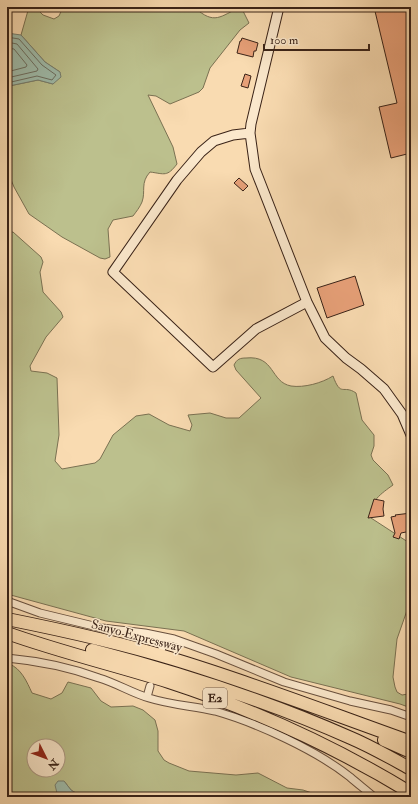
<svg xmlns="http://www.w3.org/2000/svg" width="418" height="804" font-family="'IM FELL Double Pica',serif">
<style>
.green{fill:#bcc08d;stroke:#7a7152;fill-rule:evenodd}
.water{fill:#9ebbaa;stroke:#767e6f}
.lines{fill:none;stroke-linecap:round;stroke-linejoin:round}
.shore{stroke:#6c6e60;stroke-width:1}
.building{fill:#e7a078;stroke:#392217}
.street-casing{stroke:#69503e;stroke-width:9}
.secondary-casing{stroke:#392217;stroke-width:11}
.highway-casing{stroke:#392217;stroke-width:14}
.street{stroke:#fbe8cc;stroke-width:7}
.secondary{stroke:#fbe8cc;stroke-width:9}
.highway{stroke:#f9dbb1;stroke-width:12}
.labels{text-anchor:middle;stroke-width:3;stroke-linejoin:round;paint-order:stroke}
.shield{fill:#fbe8cc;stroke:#735d4d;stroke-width:1}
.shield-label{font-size:12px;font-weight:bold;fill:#392217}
.street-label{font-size:13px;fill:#392217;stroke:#fbe8cc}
</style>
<rect width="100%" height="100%" fill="#f9dbb1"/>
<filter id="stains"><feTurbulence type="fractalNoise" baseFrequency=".005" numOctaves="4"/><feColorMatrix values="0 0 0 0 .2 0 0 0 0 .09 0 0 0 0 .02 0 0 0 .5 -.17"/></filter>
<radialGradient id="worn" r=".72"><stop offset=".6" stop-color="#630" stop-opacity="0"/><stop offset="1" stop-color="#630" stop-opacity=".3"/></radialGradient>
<path class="green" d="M29,7H35L43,15L54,19L59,16L63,7H194C215,26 220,16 241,7L249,23L240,30L210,68L203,88L199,92L170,104L156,96L148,95L173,147L177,164C167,177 165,174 150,172C140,183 146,191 142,202C140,207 136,212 133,216L113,220L108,229L110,257L105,259L100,258L62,237L29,214L14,187L7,170V129L8,124L7,89L9,86L38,80L53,84L60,72L45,62L21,35Z
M7,232H13L41,257L43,262L40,272L43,292L61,312L63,317L46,337L30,366L31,371L47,373L57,378L59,435L55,461L62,469L95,463L100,459L113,435L136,416L149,414L169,425L190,431L192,425L188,415L210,413L226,418H239L261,398L236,370L234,365C237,359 240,358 246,358C275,355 270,382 291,386C304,388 322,383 333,376C341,398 343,384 356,393L362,420L374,435V446L371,455L373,460L388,475L393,485C382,493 368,502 371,518L411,544V599L397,639L393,677L395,687L397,692L402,695L408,694L411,687V708L400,704L291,677L184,631L106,621L7,594Z
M9,664C21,668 27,682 32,693L51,699L62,693L68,682L91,688L101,701L111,707L133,706L143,710L155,720L158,731V751L164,760L169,763L189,771L236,775L258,773L287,788L303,790L324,797H82L71,790L64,781L57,795L58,797H7V665ZM34,746H58V770H34Z"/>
<path class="water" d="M7,33L21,35L45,62L60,72L61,77L53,84L38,80L9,86L7,89Z
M58,781H64L71,790L82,797H58L55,785Z"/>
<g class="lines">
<path class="shore" d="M7,37L19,39L42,65L56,75L52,80L37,76L7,83
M7,42L17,44L38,69L37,71L7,78
M7,48L14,49L27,65L26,67L7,72"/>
</g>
<path class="building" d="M374,7H411V153L391,158L379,107L397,103Z
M242,38L258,43L256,51H254L253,57L237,53L240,41H241Z
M245,74L251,76L248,88L241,86Z
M239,178L248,186L243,191L234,183Z
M355,276L364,305L327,318L317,288Z
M374,499L384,501L383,509L384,516L368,518Z
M411,513V531L401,533L399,539L393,537L395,533L391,517L396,516L395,515Z"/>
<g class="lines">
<g class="street-casing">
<path id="street" d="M7,601L40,613L102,628L145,633L174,639L216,654L284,682L350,701L391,710L411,717
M162,648L164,637
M7,658C39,661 69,667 99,678C116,683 132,693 149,698C171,705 193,706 215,711C257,723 316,750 350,777C358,784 366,790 374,797
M147,697L150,686"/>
</g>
<g class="secondary-casing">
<path id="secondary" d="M279,7L251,124L250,133L255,169L307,302L325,338L346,358L361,369L384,389L402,414L411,435
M250,133L233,135L214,141L201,152L177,180L113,272L213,367L256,329L307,302"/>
</g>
<g class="highway-casing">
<path id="highway" d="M7,619C62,630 118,642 173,659C253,683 332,714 411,742
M7,633C60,652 115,665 169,682C255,710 334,746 411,793
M92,650C181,673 268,701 351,738C372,747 391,758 411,769
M384,740L411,752"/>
</g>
<use href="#street" class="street"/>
<use href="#secondary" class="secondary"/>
<use href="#highway" class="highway"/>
</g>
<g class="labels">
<rect class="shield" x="203" y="688" width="24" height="20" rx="3"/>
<g class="shield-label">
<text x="215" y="702">E2</text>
</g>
<g class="street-label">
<text transform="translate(137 635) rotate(15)" y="5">Sanyo Expressway</text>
</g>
</g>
<rect width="418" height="804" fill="none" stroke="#f9dbb1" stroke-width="24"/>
<rect x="8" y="8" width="402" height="788" fill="none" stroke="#392217" stroke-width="2"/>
<rect x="12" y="12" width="394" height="780" fill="none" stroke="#392217"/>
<g transform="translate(46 758) rotate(132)"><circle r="19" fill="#fbe8cc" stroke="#ad9984"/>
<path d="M0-3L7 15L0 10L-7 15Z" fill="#8f2418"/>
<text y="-6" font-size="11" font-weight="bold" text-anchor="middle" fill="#392217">N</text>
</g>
<path d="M264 44v6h105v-6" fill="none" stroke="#392217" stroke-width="2"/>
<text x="270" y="44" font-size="12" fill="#392217" stroke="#fbe8cc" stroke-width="3" paint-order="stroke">100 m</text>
<rect width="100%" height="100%" filter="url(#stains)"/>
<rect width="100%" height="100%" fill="url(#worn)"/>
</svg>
